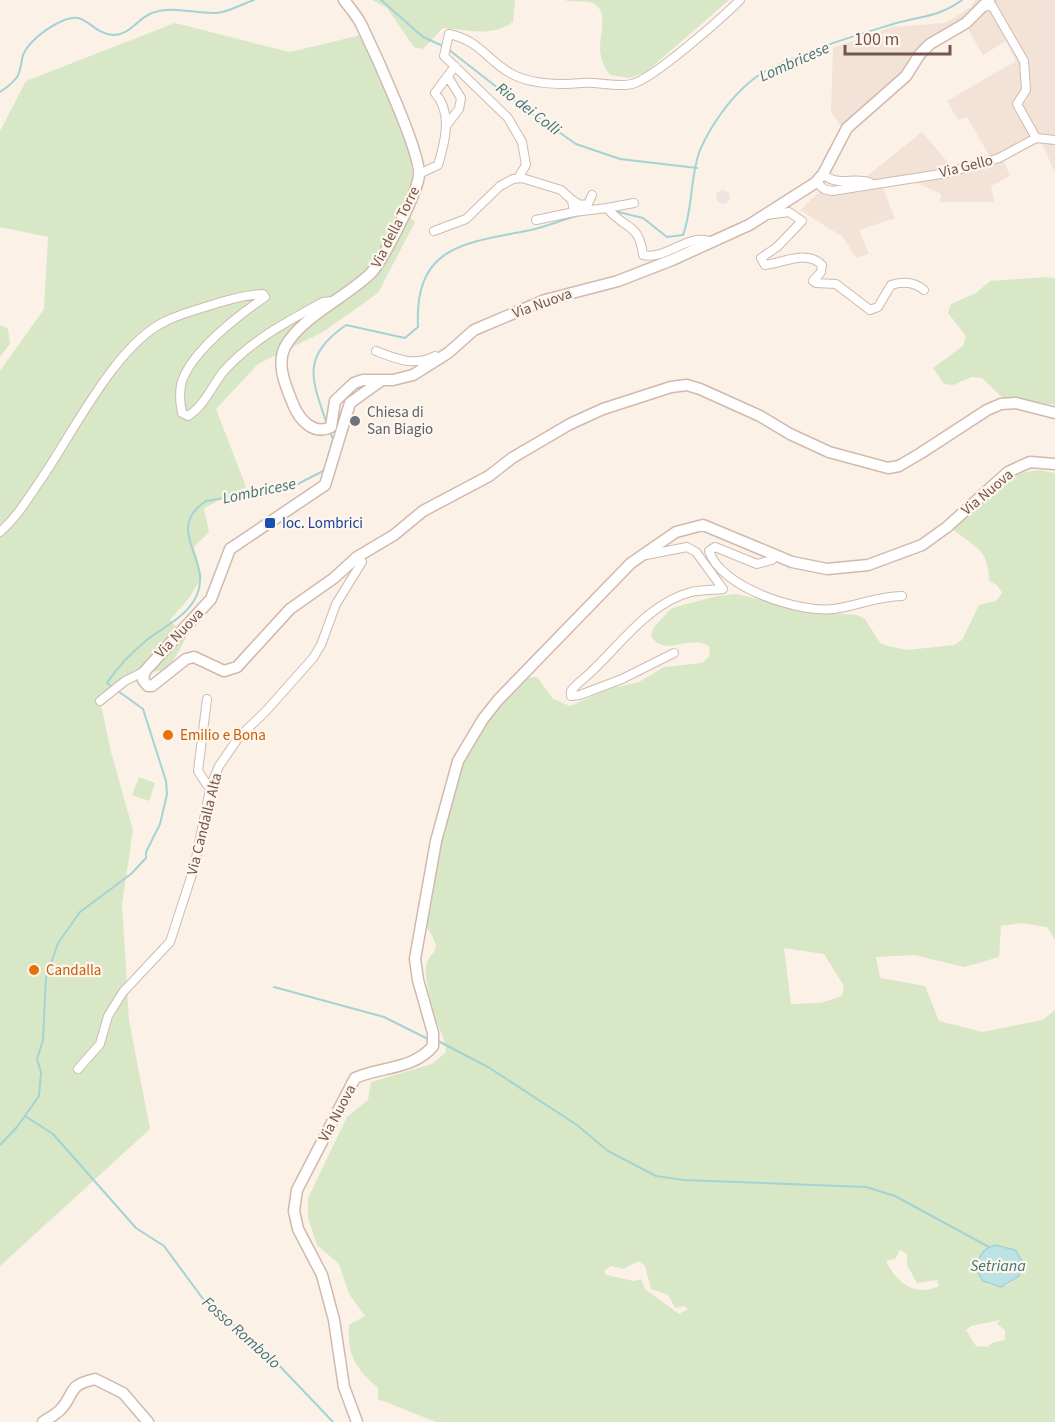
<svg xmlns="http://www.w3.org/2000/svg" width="1055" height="1422" font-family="'Source Sans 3',sans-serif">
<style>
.residential{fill:#f3e2d6}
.industrial{fill:#ece5e0}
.green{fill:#d8e8c6;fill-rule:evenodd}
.water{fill:#bce3e4;stroke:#a3d3d5;stroke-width:1.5}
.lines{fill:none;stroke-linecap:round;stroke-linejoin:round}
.stream{stroke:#a3d3d5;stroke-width:2}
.street-casing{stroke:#cfbab0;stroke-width:10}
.secondary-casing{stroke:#d1b9ae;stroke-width:13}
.street{stroke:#fff;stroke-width:8}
.secondary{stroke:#fff;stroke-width:10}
.worship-dot{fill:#6b7280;stroke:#fef5ed;stroke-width:2}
.transit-dot{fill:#1a4fb4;stroke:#fef5ed;stroke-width:2}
.food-dot{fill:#e8710a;stroke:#fef5ed;stroke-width:2}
.labels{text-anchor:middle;stroke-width:4.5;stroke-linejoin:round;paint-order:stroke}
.street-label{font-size:15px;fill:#74564c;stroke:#fef5ed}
.worship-label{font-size:15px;fill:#5b616d;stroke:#fef5ed;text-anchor:start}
.transit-label{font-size:15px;fill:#164399;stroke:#fef5ed;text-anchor:start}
.food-label{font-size:15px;fill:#c56008;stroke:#fef5ed;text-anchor:start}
.water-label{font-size:16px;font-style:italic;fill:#417578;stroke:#fef5ed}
</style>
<rect width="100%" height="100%" fill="#fbf1e7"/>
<path class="residential" d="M975,0H1055V172L1041,142L1003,159L1010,176L991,186L994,202H940L941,194L910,180L882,186L895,218L859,230L869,254L856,258L843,237L800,210L819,192L822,185L836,188L857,184L922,132L951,166L989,155L967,117L958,120L947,101L1016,61L1006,41L983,55L968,29L927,52L846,134L831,112L833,48L892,27L945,23L971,7Z"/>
<path class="industrial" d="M716 197a7 7 0 1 1 14 0a7 7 0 1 1-14 0Z"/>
<path class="green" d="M372,0H515L513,22C491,37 468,30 443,28L423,49L414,47L387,8Z
M564,0H729L646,72L629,78L610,75C604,66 600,58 600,48C600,33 609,12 593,3C584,0 573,3 564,0Z
M175,23L290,52L361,35L411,153L413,194L399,207L415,222L378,293L323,332L258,364L216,409L246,487L204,508L209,532L194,547L202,577L189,598L170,620L186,638L168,670L134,674L101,705L111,752L133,830L122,904L129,1020L150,1129L0,1266V371L44,309L48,237L0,227V131L26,81Z
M1046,277L1055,278V405L1003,398L982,378L972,377L953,385L944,384L933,368L963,346L966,336L948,313L951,304L976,293L990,281Z
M0,325L8,329L10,344L0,357Z
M1040,470L1055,473V940L1047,927L1022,923L1001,926L999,957L964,967L914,955L876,957L880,978L925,986L939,1021L982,1032L1043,1020L1055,1010V1422H436L378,1399V1388C356,1369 347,1355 349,1325L365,1316L349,1294L339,1264L317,1245L308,1218V1198L347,1117L368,1100L371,1082L432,1064L446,1052C446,1039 438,1029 435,1016C431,1003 427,988 426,975C423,947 450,959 425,925C439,859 444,782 483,726C496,708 512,693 527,678L537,677L553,699L570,706L612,688L639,682L664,667L702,663L709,657L710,647C690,632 666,659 651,636L654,627L672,608L717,596L736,594L816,612L857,615L865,619L880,643L888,646L907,650L954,645L962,640L979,605L996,601L1002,593L997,585L989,581C989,549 975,547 952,529C978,504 1002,472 1040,470ZM784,948L824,954L844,986L842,996L821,1003L791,1004ZM1005,1246L1010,1249L1016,1276L1008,1285H989L977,1270L979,1256ZM900,1250L907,1254V1265L917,1283L937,1280L939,1286C915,1298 896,1282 886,1261L895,1259ZM639,1261L645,1266L651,1289L668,1295L675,1308L684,1306L688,1309L679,1314L645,1289L641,1279L634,1281L606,1275L604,1271L611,1266L623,1269ZM1000,1320L997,1324L1005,1330V1340L994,1342L987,1347L976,1346L966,1330L971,1326Z
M139,777L155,783L149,801L132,795Z"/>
<path class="water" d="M995,1245L1015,1250L1024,1264L1019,1276L1001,1287L983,1281C972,1267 978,1250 995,1245Z"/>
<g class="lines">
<path class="stream" d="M381,0L423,37L443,46
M448,49L517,103L576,144L620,159L697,168
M0,92C6,88 13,83 17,77C21,71 21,62 23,55C28,43 44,30 56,24C88,6 86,32 113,35C129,36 138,18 152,13C173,5 194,14 216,13C230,12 241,4 254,0
M614,211L643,218L667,237L683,235C693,208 690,176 700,150C711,125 730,98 751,81C779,58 854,36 890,25C917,16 938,18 962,0
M327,424C311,378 301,357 346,325L405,338L418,327C414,245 465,243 531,230C549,226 566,218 584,214
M326,464L333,439L330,432
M274,987L384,1017L426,1038
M440,1042L488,1067L577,1125L608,1151L656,1176L684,1180L866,1187L895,1196L989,1247
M25,1116L53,1134L136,1228L164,1246L209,1307L255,1340L333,1422
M0,1145L17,1127L39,1096L41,1072L37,1059L43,1040L46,978L58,943L80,912L131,874L146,858V852L160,824L167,794L166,781L143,709L107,683C118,666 132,652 148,639C165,626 191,614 198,592C210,558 164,529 206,501L294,486L325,470"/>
<g class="street-casing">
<path id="street" d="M984,7L991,4L1024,61L1026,90L1017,104L1036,138
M446,126L459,109L461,98L448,77
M419,174L438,165C445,142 453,113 435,93L455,66
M823,174C837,187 852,177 869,182
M518,178L526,165L522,142L508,118L444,56L449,34C480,41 485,58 510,73C531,85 558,85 581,83C598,81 616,88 632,84C653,79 722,18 740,0
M816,182L824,189L832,191L947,173L999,158L1036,138L1055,140
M572,200L580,205L588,204L592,195
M607,208L634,203
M766,215L789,212L802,221L777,247L761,258L765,265C784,263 806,249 822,265L821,272L813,281L816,283L836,284L870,310L878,307L891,285C902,281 915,282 924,290
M536,220L574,212
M434,231L466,219L500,186L513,179L522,178L561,190L572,200L574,212L607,208C626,231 639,222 643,255C667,260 686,234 709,241
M376,351C397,359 414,367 435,356
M0,532C17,517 29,497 42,478C73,433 116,344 166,321C178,315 192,311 205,307C224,301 243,295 263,294L265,297C239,315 193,350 182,381C179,391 180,403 182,413L188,416C204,406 212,386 223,372C250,341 288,321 323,302L332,301
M646,555L687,547L696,552L723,589C713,590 701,590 691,592C649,603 621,644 591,672C584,679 577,683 571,691V696L580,695L622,679L674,653
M775,555L772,560L757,564L715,547L709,551C721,588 799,613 834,609C857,606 878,596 902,596
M207,699L198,771L207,785H211
M100,701L125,681L145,671
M78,1069L100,1044L108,1016L123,992L170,942L194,868L211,785L219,766L239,737L265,712L313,658L321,645L336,604L362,562L357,557"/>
</g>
<g class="secondary-casing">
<path id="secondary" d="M344,0C350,8 358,17 362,26C374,51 421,153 419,175C418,192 383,260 371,273C347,297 301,317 285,347C276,365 286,387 293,404C299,419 313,436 331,427L335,401L354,383L363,380H393L413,375L448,353L474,330L545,300L618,281L672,260L749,225L815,183L823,174L847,128L906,76L920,54L930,44L966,23L989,0
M382,380L350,403L325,485L230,549L211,599L145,671L143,680L148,686H152L186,659L194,657L224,671L237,667L290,609L334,578L357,557L394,535L423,511L489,476L512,458L570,424L603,409L671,387L687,385L700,389L760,416L790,434L829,452L888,468L899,466L921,453L987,410L1001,404L1016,403L1055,413
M43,1422C49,1418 55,1415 60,1410C76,1394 65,1386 95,1379L123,1393L148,1422
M357,1422L344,1387L334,1320L322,1275L298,1229L294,1211L297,1190L355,1078C382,1066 413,1070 433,1046V1033L418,980L415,959L436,841L458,761L483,719L498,700L631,563L676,532L703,525L792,562L827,569L868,565L922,545L947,527L1008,472L1030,462L1055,464"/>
</g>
<use href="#street" class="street"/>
<use href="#secondary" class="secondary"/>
</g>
<circle class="worship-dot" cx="355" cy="421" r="6"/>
<rect class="transit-dot" x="264" y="517" width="12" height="12" rx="3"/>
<g class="food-dot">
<circle cx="168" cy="735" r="6"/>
<circle cx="34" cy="970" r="6"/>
</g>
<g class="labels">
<g class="street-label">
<text transform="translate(966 166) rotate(-14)" y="5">Via Gello</text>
<text transform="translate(395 227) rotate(-63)" y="5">Via della Torre</text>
<text transform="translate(542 303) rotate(-20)" y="5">Via Nuova</text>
<text transform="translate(987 492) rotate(-40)" y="5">Via Nuova</text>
<text transform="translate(179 633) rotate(-46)" y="5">Via Nuova</text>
<text transform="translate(204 824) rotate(-76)" y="5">Via Candalla Alta</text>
<text transform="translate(337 1113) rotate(-62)" y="5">Via Nuova</text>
</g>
<g class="worship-label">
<text x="367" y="417">Chiesa di<tspan x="367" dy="17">San Biagio</tspan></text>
</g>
<g class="transit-label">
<text x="282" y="528">Ioc. Lombrici</text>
</g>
<g class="food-label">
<text x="180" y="740">Emilio e Bona</text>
<text x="46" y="975">Candalla</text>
</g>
<g class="water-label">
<text transform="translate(794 61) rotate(-24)" y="6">Lombricese</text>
<text transform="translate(529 108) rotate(37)" y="6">Rio dei Colli</text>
<text transform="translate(259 490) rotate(-12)" y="6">Lombricese</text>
<text x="998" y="1271">Setriana</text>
<text transform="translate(242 1332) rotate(42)" y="6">Fosso Rombolo</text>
</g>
</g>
<path d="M845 45v9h105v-9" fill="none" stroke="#74564c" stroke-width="3"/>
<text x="854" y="45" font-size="18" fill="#74564c" stroke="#fef5ed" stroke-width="4.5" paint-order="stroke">100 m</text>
</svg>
